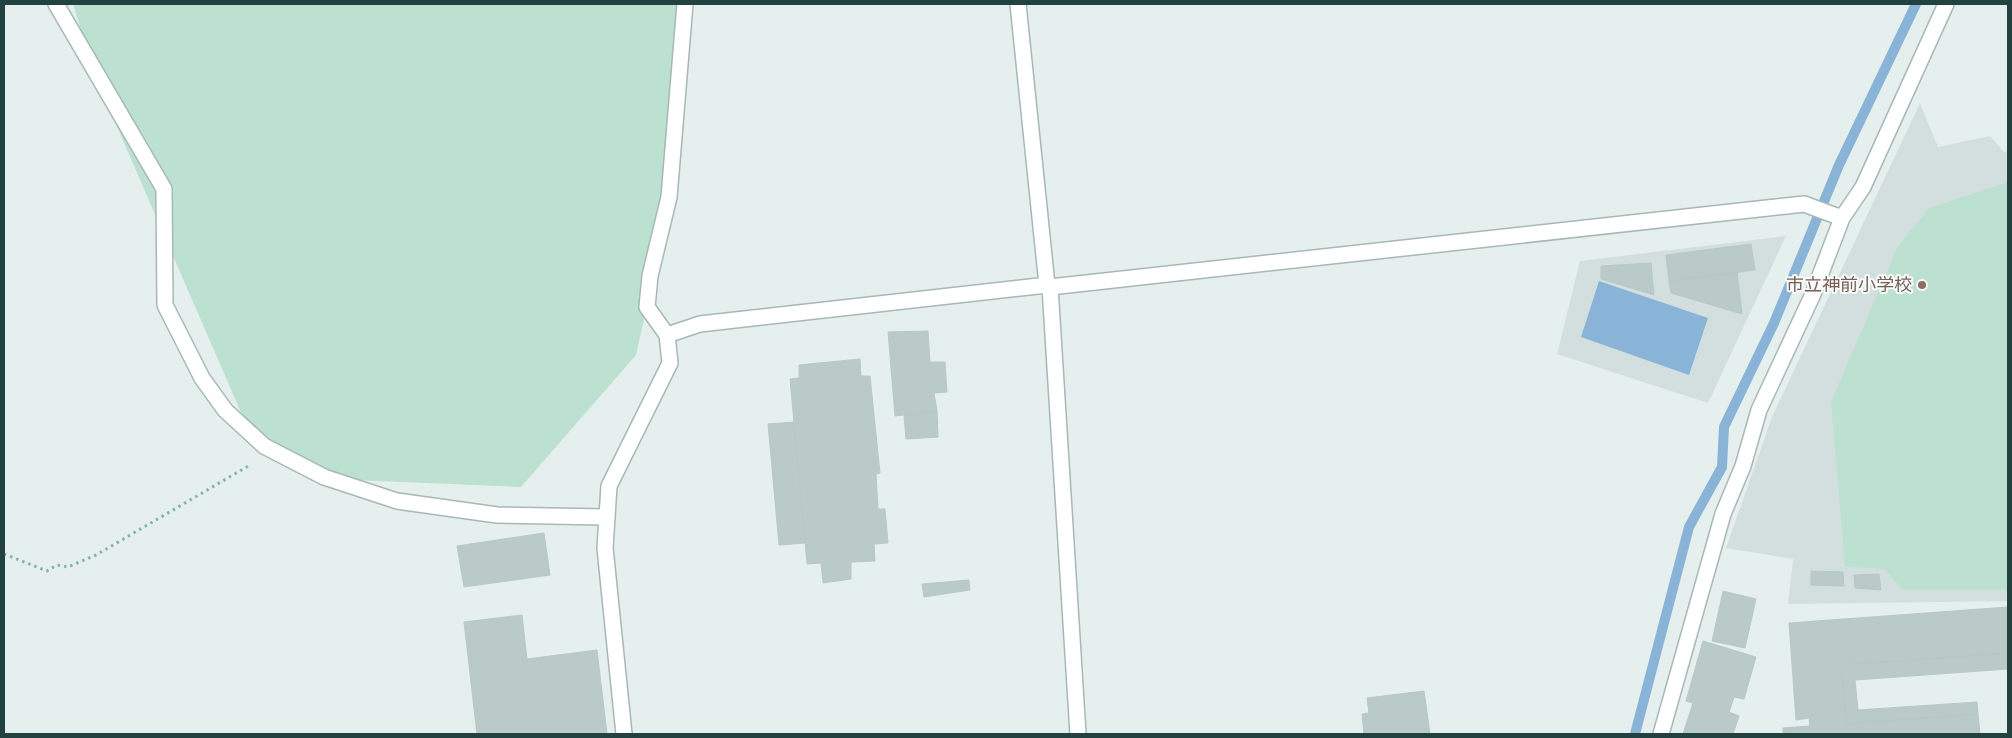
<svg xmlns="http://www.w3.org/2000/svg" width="2012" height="738" font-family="Jost,'Noto Sans JP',sans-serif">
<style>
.built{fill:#d3dfde}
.green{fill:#bde1d1}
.water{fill:#8ab4d7}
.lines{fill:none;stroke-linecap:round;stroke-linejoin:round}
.stream{stroke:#8ab4d7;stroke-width:10}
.building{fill:#bacac8;stroke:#b7c9c7}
.street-casing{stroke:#a7b8b6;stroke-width:18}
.path{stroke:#83b5b4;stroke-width:3;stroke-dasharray:2.5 4;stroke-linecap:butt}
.street{stroke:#fff;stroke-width:15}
.education-dot{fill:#8d6e63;stroke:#f6fbfa;stroke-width:2}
.labels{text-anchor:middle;stroke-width:4;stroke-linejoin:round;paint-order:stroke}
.education-label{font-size:18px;fill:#785e54;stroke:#f6fbfa;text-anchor:end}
</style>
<rect width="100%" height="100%" fill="#e5efed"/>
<path class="built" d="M1920,103L1938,147L1990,136L2004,152L2008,151V601L1788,604L1793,559L1726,548L1772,417Z
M1786,236L1708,403L1557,354L1580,261Z"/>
<path class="green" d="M73,4H691L670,204L636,355L521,487L330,479L246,424L95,76Z
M2008,182V590H1903L1884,569L1845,567L1831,402L1897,248L1929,208Z"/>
<path class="water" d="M1599,281L1708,318L1689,375L1581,337Z"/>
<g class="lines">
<path class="stream" d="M1635,734L1689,527L1722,467L1724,427L1774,323L1839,165L1916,4"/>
</g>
<path class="building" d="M1751,244L1755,270L1669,281L1666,255Z
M1651,263L1654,295L1601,279V266Z
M1737,272L1742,314L1671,293L1669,281Z
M928,331L930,362H945L947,392L934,393L937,411L895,416L888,332Z
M860,359L861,376H870L880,473L876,474L878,509H885L888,543L874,544L875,561L851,562V579L823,583L821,563L807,564L790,379L799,378V365Z
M937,411L938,437L906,439L904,415Z
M794,422L805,543L779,545L768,424Z
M544,533L550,575L464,587L457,546Z
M1811,571L1843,572L1844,586L1811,585Z
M1879,574L1881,590L1855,588L1854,575Z
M969,580L970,590L924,597L922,584Z
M1723,591L1756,599L1745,648L1712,641Z
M2008,607V653L1854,664V657L1841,658L1846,724L1978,714L1980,734H1783V728L1810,726L1809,718L1796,720L1789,623Z
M522,615L527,659L597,650L607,734H477L464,622Z
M1703,641L1756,657L1744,699L1734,697L1729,712L1739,716L1733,734H1683L1693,703L1686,701Z
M2008,653V669L1855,680L1858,710L1977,702L1978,714L1846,724L1841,658L1854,657V664Z
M1424,691L1430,734H1364L1362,714L1369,713L1367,698Z"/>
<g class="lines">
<g class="street-casing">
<path id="street" d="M56,4L164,189L165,305L202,378L225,410L264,446L324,477L397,501L497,515L605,517
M1018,4L1047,285L1050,287L1078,734
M1050,287L1804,204L1842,218
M667,335L700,324L1047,285
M624,734L605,548L609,486L670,363L667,335L647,307L650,276L669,197L685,4
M1661,734L1723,514L1743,466L1759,410L1813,294L1842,218L1863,187L1946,4"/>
</g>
<path class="path" d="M4,554L47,571L57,565L68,567L96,555L250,465"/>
<use href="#street" class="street"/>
</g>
<circle class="education-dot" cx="1922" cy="285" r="5"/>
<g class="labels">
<g class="education-label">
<text x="1912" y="291">市立神前小学校</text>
</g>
</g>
<rect width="2012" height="738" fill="none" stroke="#224242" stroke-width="10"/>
</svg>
